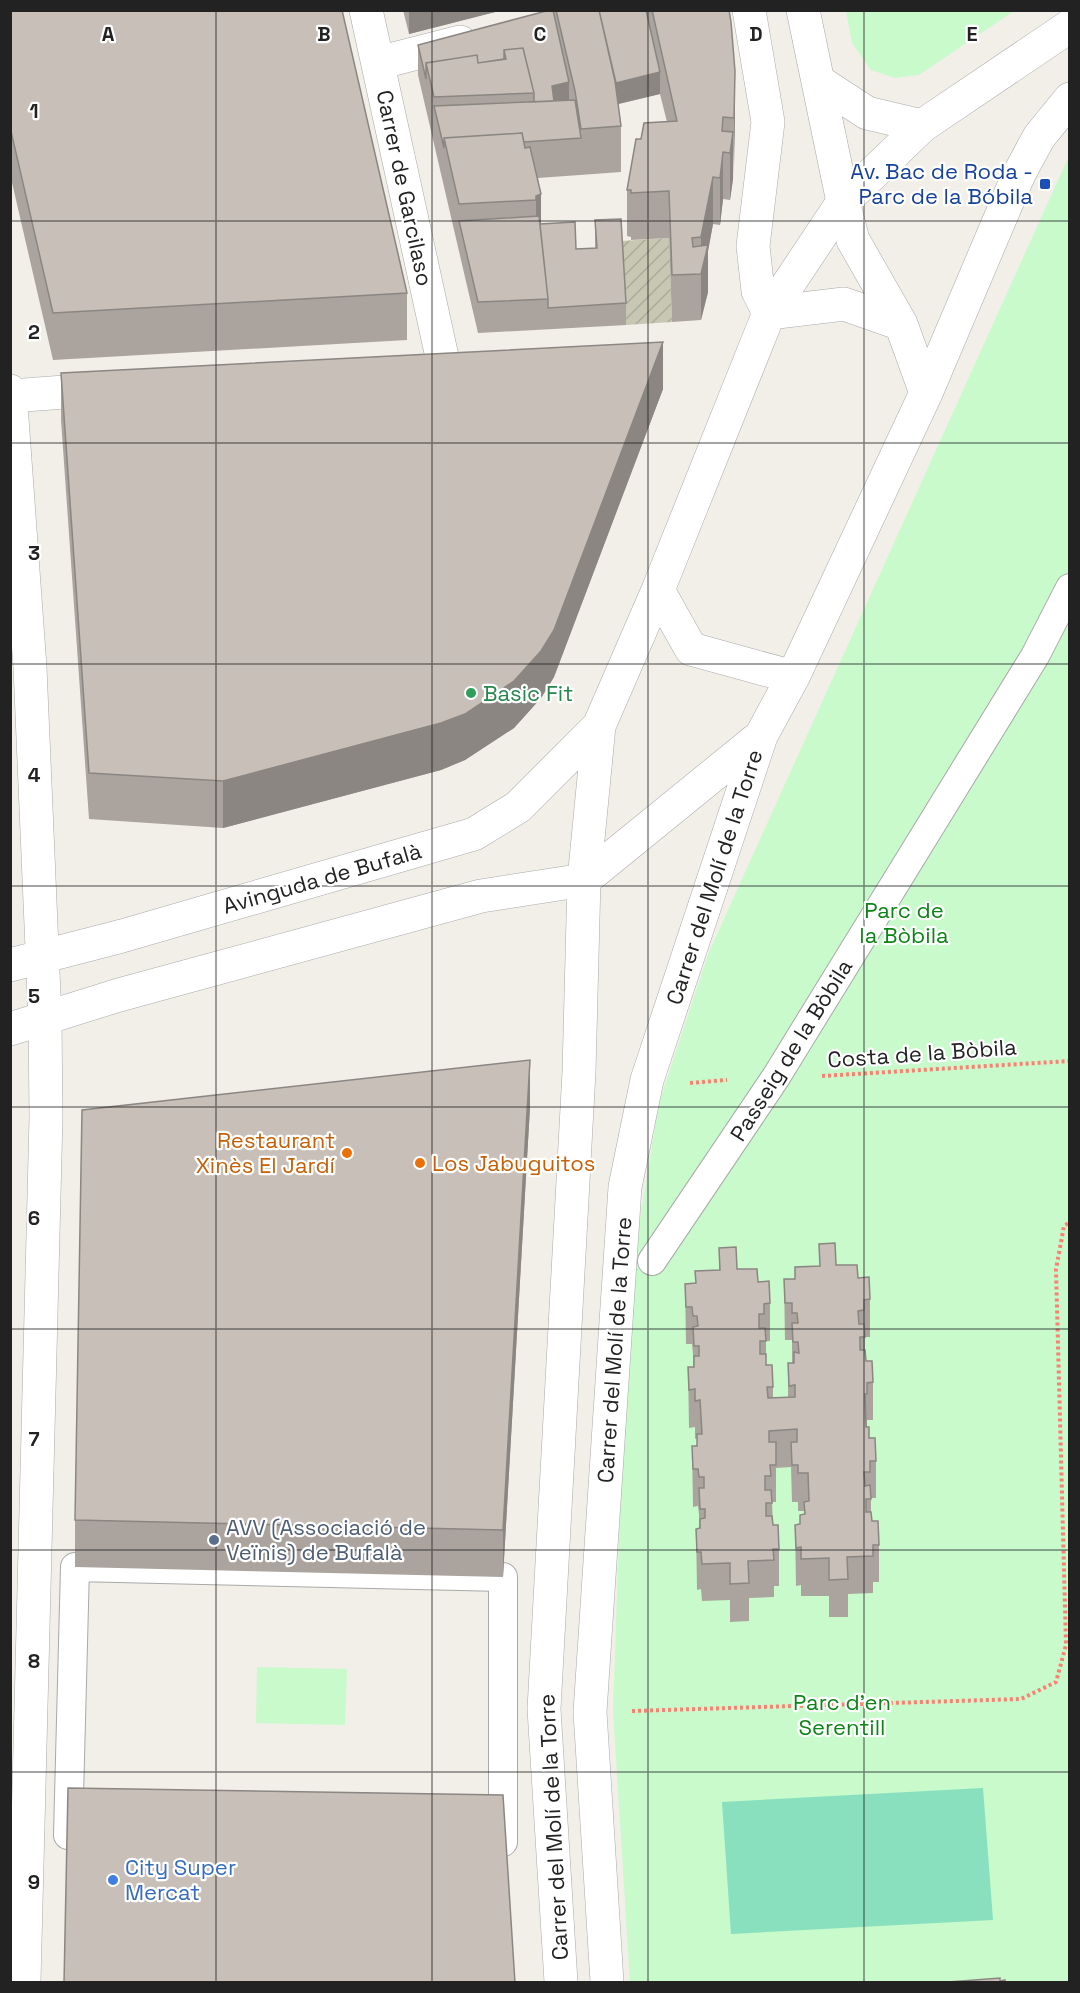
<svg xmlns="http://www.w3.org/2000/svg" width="1080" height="1993" font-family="'Space Grotesk',sans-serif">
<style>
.construction{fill:url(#construction-furrows)}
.park{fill:#c8facc}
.pitch{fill:#88e0be}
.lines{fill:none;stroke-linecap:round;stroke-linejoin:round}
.pedestrian-casing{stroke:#a9a9a9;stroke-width:30}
.minor-casing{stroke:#a9a9a9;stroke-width:34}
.path{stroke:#fa8072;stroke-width:4;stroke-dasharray:3 3;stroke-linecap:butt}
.pedestrian{stroke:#fff;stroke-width:28}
.minor{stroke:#fff;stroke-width:33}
.wall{fill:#aba49e}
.shaded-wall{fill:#8b8681}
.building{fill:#c7bfb8;stroke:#8b8681;stroke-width:1.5}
.grid{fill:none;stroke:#222;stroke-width:1.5;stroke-opacity:0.55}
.transit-dot{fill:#1a4fb4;stroke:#fff;stroke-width:2}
.leisure-dot{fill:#2e9e5b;stroke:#fff;stroke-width:2}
.food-dot{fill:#e8710a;stroke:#fff;stroke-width:2}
.service-dot{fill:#5c6f8a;stroke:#fff;stroke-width:2}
.shop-dot{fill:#3f7fe0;stroke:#fff;stroke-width:2}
.labels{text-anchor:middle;stroke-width:4.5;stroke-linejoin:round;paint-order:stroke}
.transit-label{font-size:22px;fill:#164399;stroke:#fff;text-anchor:end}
.street-label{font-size:22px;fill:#222;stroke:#fff}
.leisure-label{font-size:22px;fill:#27864d;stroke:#fff;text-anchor:start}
.park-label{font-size:22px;fill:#0c8416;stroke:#fff}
.food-label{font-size:22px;fill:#c56008;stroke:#fff;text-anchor:end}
.service-label{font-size:22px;fill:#4e5e75;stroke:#fff;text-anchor:start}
.shop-label{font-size:22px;fill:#366cbe;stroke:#fff;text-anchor:start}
.grid-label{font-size:20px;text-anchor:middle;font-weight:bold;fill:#222;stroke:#fff;stroke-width:4.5;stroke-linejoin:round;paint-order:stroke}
</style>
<defs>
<pattern id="construction-furrows" width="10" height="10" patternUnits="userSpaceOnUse" patternTransform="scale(1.5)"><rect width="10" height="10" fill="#c7c7b4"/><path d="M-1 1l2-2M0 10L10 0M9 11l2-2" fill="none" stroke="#abab9a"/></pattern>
</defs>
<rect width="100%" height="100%" fill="#f2efe9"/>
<path class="construction" d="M669,238L672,322L626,325L621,241Z"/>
<path class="park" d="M846,11V10L1014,11L919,75L895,78L871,70L852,43Z
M1069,156V1982H630L613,1711L620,1507L637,1238L659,1103L709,952Z
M257,1667L347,1669L345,1725L256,1723Z"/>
<path class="pitch" d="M983,1788L993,1920L731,1934L722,1802Z"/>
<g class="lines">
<g class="pedestrian-casing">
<path id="pedestrian" d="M652,1261L776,1077L1035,656L1070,588
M75,1567L503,1577V1842L68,1835Z"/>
</g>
<g class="minor-casing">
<path id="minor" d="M366,10L444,366
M749,10L768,122L753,246L758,291L769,313
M803,10L843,202L853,240L901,324L926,393
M378,63L460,42
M818,81L867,113L922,126
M769,313L844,304L901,324
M10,391L30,667L45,1019L46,1117L24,1982
M11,396L105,389
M658,590L691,649L793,677
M10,965L122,936L474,834L518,807L599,726
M10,1029L119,995L481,896L584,880L761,736
M561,1982L544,1709L579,1072L584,880L599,726L658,590L769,313L843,202L922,126L1070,26
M607,1982L590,1712L625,1187L647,1080L761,736L793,677L926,393L1019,174L1039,137L1070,99"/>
</g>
<path class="path" d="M822,1076L1070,1061
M690,1083L727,1080
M632,1711L1021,1699L1056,1682L1066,1645L1056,1269L1064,1226L1070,1222"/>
<use href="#pedestrian" class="pedestrian"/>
<use href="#minor" class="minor"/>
</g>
<path class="wall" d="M10,10L407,293V340L53,360L10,174Z
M403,10H503L409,34Z
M550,10H729L735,118L733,179L730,200L723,199L720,225L713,224L708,251V292L701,320L672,322L669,238L631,240V237L627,236V190L641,139L667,122L660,94L618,104L621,126V172L538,178L541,224L576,249L595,248V220L626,303V325L478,333L418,75V45Z
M61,373L663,389L554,677L541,698L514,728L465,760L441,770L223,828L89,819L61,420Z
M530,1107L503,1577L75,1567V1520Z
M719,1248L737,1269L758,1282L770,1303V1341H766V1365L773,1387V1398L788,1397V1363H792V1340H785L784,1279H795V1267L836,1265L858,1278L870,1299V1337H865V1350L866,1361L873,1382V1420H867V1427L869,1438L876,1461V1498H871V1512L872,1521L879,1545V1582H873V1593L848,1594V1617H829V1596H801V1585L796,1586L795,1525L800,1524L804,1514V1511H798V1502H792L791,1467L776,1468V1502H772L773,1525L779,1549V1586H774V1597L749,1598V1621L730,1622V1600L702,1601L701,1589L697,1590L696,1529H699V1515L698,1506L693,1507L692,1446H697V1438L695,1439V1427L689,1428L688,1367H693V1354L692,1344H686L685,1284L695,1283L719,1270Z"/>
<path class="shaded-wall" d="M417,10H503L409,34V12Z
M735,71V118L734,165V118Z
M660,72V94L610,106V84Z
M569,82V113L556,116L552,86Z
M723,117V199L720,225V178Z
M733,132V179L730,200V153Z
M713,177V224L708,251V292L701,320V237Z
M541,194V241L536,242V196Z
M663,342V389L554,677L541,698L514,728L465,760L441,770L223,828V781Z
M530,1060V1107L503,1577V1530Z"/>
<path class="building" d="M10,10H342L407,293L53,313L10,127Z
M550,10H553L569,82L552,86L554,101L534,102V93L523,48L504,50V59L478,63L477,55L426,63V79L418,45Z
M556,10H599L615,81L621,126L581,129L575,91Z
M599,10H646L660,72L616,83Z
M652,10H729L731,22L735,71L734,118L723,117L722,131L733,132L730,153L723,152L720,178L713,177L701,237L692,238L693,247L708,245L701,274L672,275L669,191L631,193V190H627L636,139H641L644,123L677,121Z
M523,48L534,93L434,97L426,63L477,55L478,63L506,59L504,50Z
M575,100L581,138L524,142L522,133L444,138V148L434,106Z
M522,133L525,148L530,147L541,194L536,196V200L459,204L444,138Z
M539,216L548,299L478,302L459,221Z
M621,219L626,303L548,308V299L540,224L575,222L576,249L597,248L595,220Z
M663,342L554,630L541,651L514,681L465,714L441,723L223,781L89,773L61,373Z
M530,1060L503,1530L75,1520L82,1110Z
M835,1243L836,1265H857L858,1278L869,1277L870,1299L864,1300V1310L858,1311L859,1324H864L865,1337H860V1350H865L866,1361H872L873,1382L867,1383V1394H865L866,1427H869V1438H875L876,1461H870V1472H864L865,1486L870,1485L871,1499H866V1512H871L872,1521H878L879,1545H873V1556L847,1557L848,1579L829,1580V1558L801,1559V1547L796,1548L795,1525L800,1524V1515L805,1514L804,1502L809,1501L808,1473H798V1465H792L791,1442H797V1429L769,1431V1442H776V1465H770L771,1476H765V1490H771L772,1503H766V1516H772L773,1525H778L779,1549H773L774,1560L748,1561L749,1583L730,1584V1563L702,1564L701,1552H697L696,1529L700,1528V1519L705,1518V1509H700L699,1488H704V1477H699L698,1469H693L692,1446H697V1434H702L700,1400L695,1401V1389L689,1390L688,1367H694V1356H699V1346H694L693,1327L698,1326L697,1316H693L692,1307H686L685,1284L696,1283L695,1271L720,1270L719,1248L736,1247L737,1269H757L758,1282L769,1281L770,1303L764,1304V1314H759V1328H765L766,1341H760V1354H766V1365H772L773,1387H767L768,1398L795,1397V1385L789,1386L788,1363H794V1352L799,1353L798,1342H793L792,1323H798L797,1313H792V1303H785L784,1279H795V1267L820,1266L819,1244Z
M68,1788L503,1795L515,1983H64Z
M1000,1978V1981L1005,1980V1983H935Z"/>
<path class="grid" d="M216,10V1982M432,10V1982M648,10V1982M864,10V1982M10,221H1070M10,443H1070M10,664H1070M10,886H1070M10,1107H1070M10,1329H1070M10,1550H1070M10,1772H1070"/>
<rect class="transit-dot" x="1039" y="178" width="12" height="12" rx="3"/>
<circle class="leisure-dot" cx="471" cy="693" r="6"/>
<g class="food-dot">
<circle cx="347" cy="1153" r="6"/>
<circle cx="420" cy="1163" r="6"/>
</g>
<circle class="service-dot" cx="214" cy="1540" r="6"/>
<circle class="shop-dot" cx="113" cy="1880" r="6"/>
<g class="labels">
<g class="transit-label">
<text x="1033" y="179">Av. Bac de Roda -<tspan x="1033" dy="25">Parc de la Bóbila</tspan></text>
</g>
<g class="street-label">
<text transform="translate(405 188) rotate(78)" y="8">Carrer de Garcilaso</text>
<text transform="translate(714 877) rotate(-72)" y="8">Carrer del Molí de la Torre</text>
<text transform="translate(322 878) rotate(-16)" y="8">Avinguda de Bufalà</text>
<text transform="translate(791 1050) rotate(-58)" y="8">Passeig de la Bòbila</text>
<text transform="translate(922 1053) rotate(-4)" y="8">Costa de la Bòbila</text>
<text transform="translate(614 1350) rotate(-86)" y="8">Carrer del Molí de la Torre</text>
<text transform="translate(553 1827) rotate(-93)" y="8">Carrer del Molí de la Torre</text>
</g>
<g class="leisure-label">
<text x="483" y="701">Basic Fit</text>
</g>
<g class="park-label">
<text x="904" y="918">Parc de<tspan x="904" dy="25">la Bòbila</tspan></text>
<text x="842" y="1710">Parc d'en<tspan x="842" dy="25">Serentill</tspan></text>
</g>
<g class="food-label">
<text x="335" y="1148">Restaurant<tspan x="335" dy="25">Xinès El Jardí</tspan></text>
<text x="432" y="1171" text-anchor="start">Los Jabuguitos</text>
</g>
<g class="service-label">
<text x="226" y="1535">AVV (Associació de<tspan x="226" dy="25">Veïnis) de Bufalà</tspan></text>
</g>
<g class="shop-label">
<text x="125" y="1875">City Super<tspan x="125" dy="25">Mercat</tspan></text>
</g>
</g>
<g class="grid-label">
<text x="108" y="41">A</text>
<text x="324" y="41">B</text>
<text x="540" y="41">C</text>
<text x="756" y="41">D</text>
<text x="972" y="41">E</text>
<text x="34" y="118">1</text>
<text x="34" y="339">2</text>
<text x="34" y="560">3</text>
<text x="34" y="782">4</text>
<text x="34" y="1003">5</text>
<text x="34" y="1225">6</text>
<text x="34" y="1446">7</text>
<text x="34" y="1668">8</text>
<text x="34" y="1889">9</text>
</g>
<rect width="1080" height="1993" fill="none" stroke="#222222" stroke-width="24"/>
</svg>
